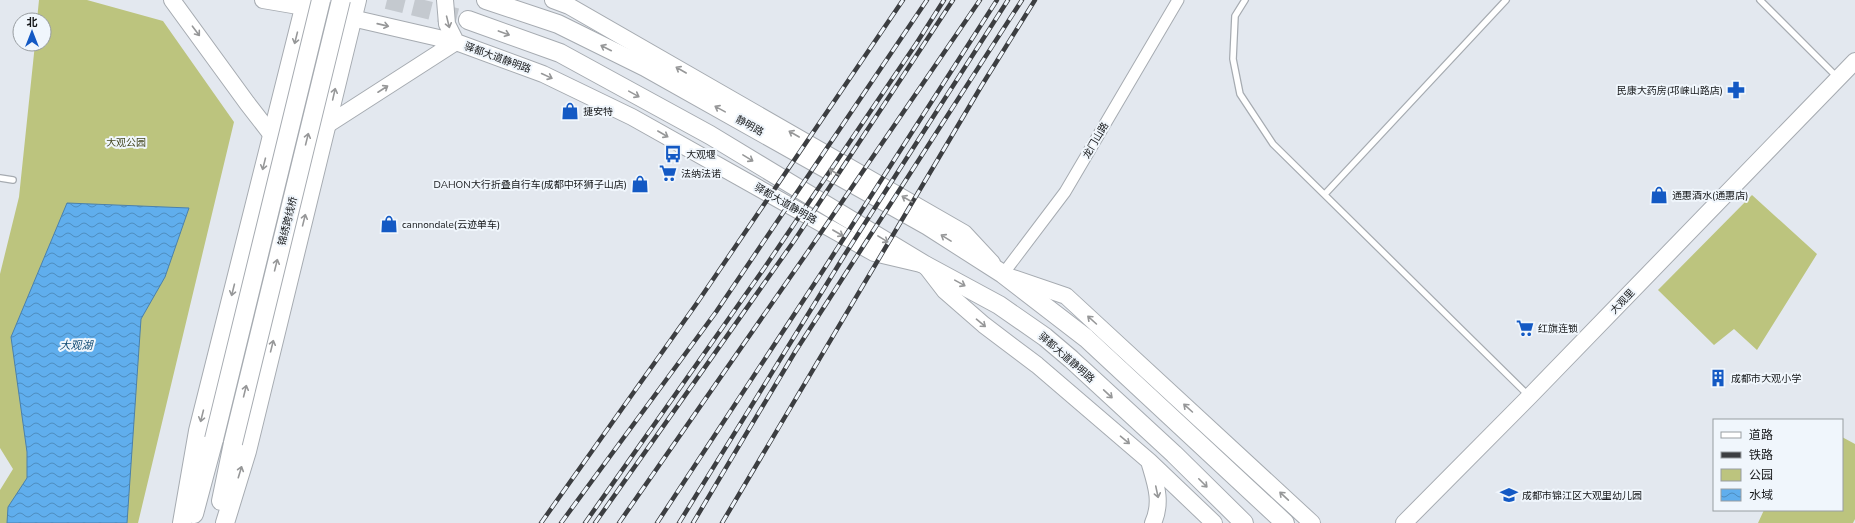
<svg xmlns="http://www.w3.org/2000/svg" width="1855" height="523" font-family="'Nunito Sans','Noto Sans SC',sans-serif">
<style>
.green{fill:#bcc47e}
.water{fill:url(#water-waves);stroke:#4a81ad}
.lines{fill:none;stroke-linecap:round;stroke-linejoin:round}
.primary-tunnel{stroke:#c4c9cf;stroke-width:18;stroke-dasharray:18 9;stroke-linecap:butt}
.lane-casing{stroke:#a6abb1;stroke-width:8}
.street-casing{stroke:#a6abb1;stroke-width:13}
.secondary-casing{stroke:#a6abb1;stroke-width:18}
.primary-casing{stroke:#a6abb1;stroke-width:20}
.lane{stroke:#fff;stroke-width:5.5}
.street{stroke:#fff;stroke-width:11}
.secondary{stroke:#fff;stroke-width:16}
.primary{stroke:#fff;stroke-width:18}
.rail-casing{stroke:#3c3e41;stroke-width:4.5}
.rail{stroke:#f0f6fc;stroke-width:3;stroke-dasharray:9;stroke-linecap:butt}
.primary-bridge-casing{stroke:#a6abb1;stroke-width:20;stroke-linecap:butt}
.primary-bridge{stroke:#fff;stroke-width:18}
.oneway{stroke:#969798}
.labels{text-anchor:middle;stroke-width:4;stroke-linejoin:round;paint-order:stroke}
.street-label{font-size:10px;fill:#151719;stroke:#f0f6fc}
.poi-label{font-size:10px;fill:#151719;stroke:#f0f6fc;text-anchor:start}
.park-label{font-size:10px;fill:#444820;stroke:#f0f6fc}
.water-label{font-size:11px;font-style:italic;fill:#104b74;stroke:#f0f6fc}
</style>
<defs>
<pattern id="water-waves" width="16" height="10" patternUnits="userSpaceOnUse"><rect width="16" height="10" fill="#60aeed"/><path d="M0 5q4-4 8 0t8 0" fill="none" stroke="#4e8dbf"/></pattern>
</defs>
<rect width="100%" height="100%" fill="#e3e8ef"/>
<path class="green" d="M39,0H87L163,21L234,122L138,523H0V490L13,469L0,448V274L19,197L35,44H44V20H37Z
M1752,195L1817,254L1757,350L1734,329L1714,345L1658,290Z
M1842,437L1855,444V519L1853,523H1758L1764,510H1842Z"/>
<path class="water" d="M67,203L189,208L165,277L141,319L127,523H7L8,507L27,478V452L11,337Z"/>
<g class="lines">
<path class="primary-tunnel" d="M387,0L468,20"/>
<g class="lane-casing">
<path id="lane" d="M1245,0L1235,16L1233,59L1240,94L1273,144L1528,395
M1760,0L1837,77
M0,178L13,180
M1325,194L1506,0"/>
</g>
<g class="street-casing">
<path id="street" d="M1003,274L1065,192L1178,0"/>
</g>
<g class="secondary-casing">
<path id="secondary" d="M172,0L247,103L271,134
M263,0L304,7L456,42L543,74L632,117L874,253L925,265L945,291L984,325L1037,365L1149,461L1214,523
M553,0L569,6L964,233L992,263
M327,125L456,42L447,24L445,0
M1010,277L1066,296L1312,523
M1149,461C1155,482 1163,501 1153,523
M1404,523L1530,396L1855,61"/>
</g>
<g class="primary-casing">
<path id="primary" d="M486,0L558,24L645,67L928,226L1003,274L1086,338L1285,523
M468,20L560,53L710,135L925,265L999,305L1045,337L1071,359L1174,454L1244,523
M221,501L233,443
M194,514L214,439
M182,523L198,431L306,0
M225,523L247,451L357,0"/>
</g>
<use href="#lane" class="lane"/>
<use href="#street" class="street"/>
<use href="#secondary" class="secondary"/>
<use href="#primary" class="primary"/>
<g class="rail-casing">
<path id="rail" d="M541,523L697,303L903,0
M561,523L716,312L927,0
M585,523L765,267L916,44L944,0
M595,523L794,241L953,0
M619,523L807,253L980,0
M657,523L824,269L997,0
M679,523L844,256L1008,0
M693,523L795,352L1022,0
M722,523L982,85L1035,0"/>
</g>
<use href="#rail" class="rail"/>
<g class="primary-bridge-casing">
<path id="primary-bridge" d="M214,439L321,0
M233,443L341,0"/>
</g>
<use href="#primary-bridge" class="primary-bridge"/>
</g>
<defs><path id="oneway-shaft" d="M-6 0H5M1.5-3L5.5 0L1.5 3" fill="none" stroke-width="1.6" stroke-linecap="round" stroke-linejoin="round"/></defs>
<g class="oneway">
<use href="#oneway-shaft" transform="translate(448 22) rotate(76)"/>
<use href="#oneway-shaft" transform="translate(383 25) rotate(13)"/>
<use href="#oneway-shaft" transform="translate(196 31) rotate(53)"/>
<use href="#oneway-shaft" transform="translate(504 33) rotate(20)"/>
<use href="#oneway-shaft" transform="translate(296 38) rotate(104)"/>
<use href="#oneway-shaft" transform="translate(606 48) rotate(-153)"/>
<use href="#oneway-shaft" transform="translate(681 70) rotate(-150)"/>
<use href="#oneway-shaft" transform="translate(547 76) rotate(25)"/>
<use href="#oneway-shaft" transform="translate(383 89) rotate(-33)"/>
<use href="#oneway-shaft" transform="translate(334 94) rotate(-77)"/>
<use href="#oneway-shaft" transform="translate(634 94) rotate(29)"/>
<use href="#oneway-shaft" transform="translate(720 109) rotate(-151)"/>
<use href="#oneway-shaft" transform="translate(663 134) rotate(30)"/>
<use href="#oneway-shaft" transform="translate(794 134) rotate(-150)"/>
<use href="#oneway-shaft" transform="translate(307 139) rotate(-76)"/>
<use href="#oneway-shaft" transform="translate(748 158) rotate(31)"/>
<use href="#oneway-shaft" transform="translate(264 164) rotate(104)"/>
<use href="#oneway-shaft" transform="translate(834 172) rotate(-150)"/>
<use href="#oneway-shaft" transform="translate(907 199) rotate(-150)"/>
<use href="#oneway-shaft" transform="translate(304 220) rotate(-76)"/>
<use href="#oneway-shaft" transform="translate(838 233) rotate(30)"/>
<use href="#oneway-shaft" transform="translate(946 238) rotate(-148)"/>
<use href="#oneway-shaft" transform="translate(883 239) rotate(31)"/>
<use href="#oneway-shaft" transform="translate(276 265) rotate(-76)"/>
<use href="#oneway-shaft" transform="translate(960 283) rotate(29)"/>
<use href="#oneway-shaft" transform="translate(233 290) rotate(104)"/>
<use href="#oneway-shaft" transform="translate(1092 320) rotate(-138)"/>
<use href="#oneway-shaft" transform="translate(981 323) rotate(40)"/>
<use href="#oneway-shaft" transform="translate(272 346) rotate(-76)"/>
<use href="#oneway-shaft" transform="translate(245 391) rotate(-76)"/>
<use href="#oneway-shaft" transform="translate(1108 394) rotate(43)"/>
<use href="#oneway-shaft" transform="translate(1188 408) rotate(-138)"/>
<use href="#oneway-shaft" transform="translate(202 416) rotate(104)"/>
<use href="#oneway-shaft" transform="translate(1125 440) rotate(40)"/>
<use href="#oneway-shaft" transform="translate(240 472) rotate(-73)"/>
<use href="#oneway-shaft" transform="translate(1203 483) rotate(45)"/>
<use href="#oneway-shaft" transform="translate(1157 492) rotate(78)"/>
<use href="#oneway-shaft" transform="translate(1284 496) rotate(-137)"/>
</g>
<defs>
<g id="pharmacy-bare" transform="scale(1.38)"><path d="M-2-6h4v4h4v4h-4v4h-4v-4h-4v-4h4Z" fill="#1359c4" stroke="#f0f6fc" stroke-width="2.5" paint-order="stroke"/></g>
<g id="shop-bare" transform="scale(1.38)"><path d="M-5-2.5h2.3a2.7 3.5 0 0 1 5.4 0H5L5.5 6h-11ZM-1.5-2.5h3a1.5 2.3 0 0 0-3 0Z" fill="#1359c4" stroke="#f0f6fc" stroke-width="2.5" paint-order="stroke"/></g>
<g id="bus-bare" transform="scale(1.38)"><path d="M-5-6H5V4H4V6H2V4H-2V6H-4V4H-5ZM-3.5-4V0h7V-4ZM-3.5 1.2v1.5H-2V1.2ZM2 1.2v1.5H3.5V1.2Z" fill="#1359c4" stroke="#f0f6fc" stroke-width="2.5" paint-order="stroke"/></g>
<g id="supermarket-bare" transform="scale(1.38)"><path d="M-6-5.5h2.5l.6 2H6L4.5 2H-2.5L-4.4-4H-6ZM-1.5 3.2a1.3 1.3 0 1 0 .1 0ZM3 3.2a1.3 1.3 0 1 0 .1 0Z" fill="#1359c4" stroke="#f0f6fc" stroke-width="2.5" paint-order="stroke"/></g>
<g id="building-bare" transform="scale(1.38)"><path d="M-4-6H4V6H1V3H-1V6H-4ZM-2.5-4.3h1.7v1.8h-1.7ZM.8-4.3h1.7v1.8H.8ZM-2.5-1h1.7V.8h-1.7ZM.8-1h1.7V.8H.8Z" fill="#1359c4" stroke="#f0f6fc" stroke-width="2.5" paint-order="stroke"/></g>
<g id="school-bare" transform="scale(1.38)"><path d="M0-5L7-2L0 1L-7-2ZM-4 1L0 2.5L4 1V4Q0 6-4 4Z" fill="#1359c4" stroke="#f0f6fc" stroke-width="2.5" paint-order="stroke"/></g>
</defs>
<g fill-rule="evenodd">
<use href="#pharmacy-bare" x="1736" y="90"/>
<use href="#shop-bare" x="570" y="111"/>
<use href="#bus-bare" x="673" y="154"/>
<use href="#supermarket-bare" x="668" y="173"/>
<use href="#shop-bare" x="640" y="184"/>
<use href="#shop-bare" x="1659" y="195"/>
<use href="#shop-bare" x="389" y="224"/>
<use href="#supermarket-bare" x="1525" y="328"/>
<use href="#building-bare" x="1718" y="378"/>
<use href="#school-bare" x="1509" y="495"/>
</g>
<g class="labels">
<g class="street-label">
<text transform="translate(498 57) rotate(20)" y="4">驿都大道静明路</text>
<text transform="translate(750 125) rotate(29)" y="4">静明路</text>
<text transform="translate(1095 140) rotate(-59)" y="4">龙门山路</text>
<text transform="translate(786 203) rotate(30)" y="4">驿都大道静明路</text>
<text transform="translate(287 221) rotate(-76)" y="4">锦绣跨线桥</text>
<text transform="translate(1622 301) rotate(-46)" y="4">大观里</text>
<text transform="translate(1067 357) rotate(41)" y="4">驿都大道静明路</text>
</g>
<g class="poi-label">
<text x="1723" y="94" text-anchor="end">民康大药房(邛崃山路店)</text>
<text x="583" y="115">捷安特</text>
<text x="686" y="158">大观堰</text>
<text x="681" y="177">法纳法诺</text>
<text x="627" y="188" text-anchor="end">DAHON大行折叠自行车(成都中环狮子山店)</text>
<text x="1672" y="199">通惠酒水(通惠店)</text>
<text x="402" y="228">cannondale(云迹单车)</text>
<text x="1538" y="332">红旗连锁</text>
<text x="1731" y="382">成都市大观小学</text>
<text x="1522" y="499">成都市锦江区大观里幼儿园</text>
</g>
<g class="park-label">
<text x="126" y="146">大观公园</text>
</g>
<g class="water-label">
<text x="76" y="349">大观湖</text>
</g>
</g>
<rect x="1713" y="419" width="130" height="92" fill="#f0f6fc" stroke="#989da1"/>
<rect x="1721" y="432" width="20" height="6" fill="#ffffff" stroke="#989da1"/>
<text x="1749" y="439" font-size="12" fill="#151719">道路</text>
<rect x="1721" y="452" width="20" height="6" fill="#3c3e41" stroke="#989da1"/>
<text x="1749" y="459" font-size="12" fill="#151719">铁路</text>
<rect x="1721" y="469" width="20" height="12" fill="#bcc47e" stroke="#989da1"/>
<text x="1749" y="479" font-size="12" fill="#151719">公园</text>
<rect x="1721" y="489" width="20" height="12" fill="url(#water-waves)" stroke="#989da1"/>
<text x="1749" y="499" font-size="12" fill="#151719">水域</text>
<g transform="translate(32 32)"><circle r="19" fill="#f0f6fc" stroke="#989da1"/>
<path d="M0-3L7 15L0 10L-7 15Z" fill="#1359c4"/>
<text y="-6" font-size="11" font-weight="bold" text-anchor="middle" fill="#151719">北</text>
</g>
</svg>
